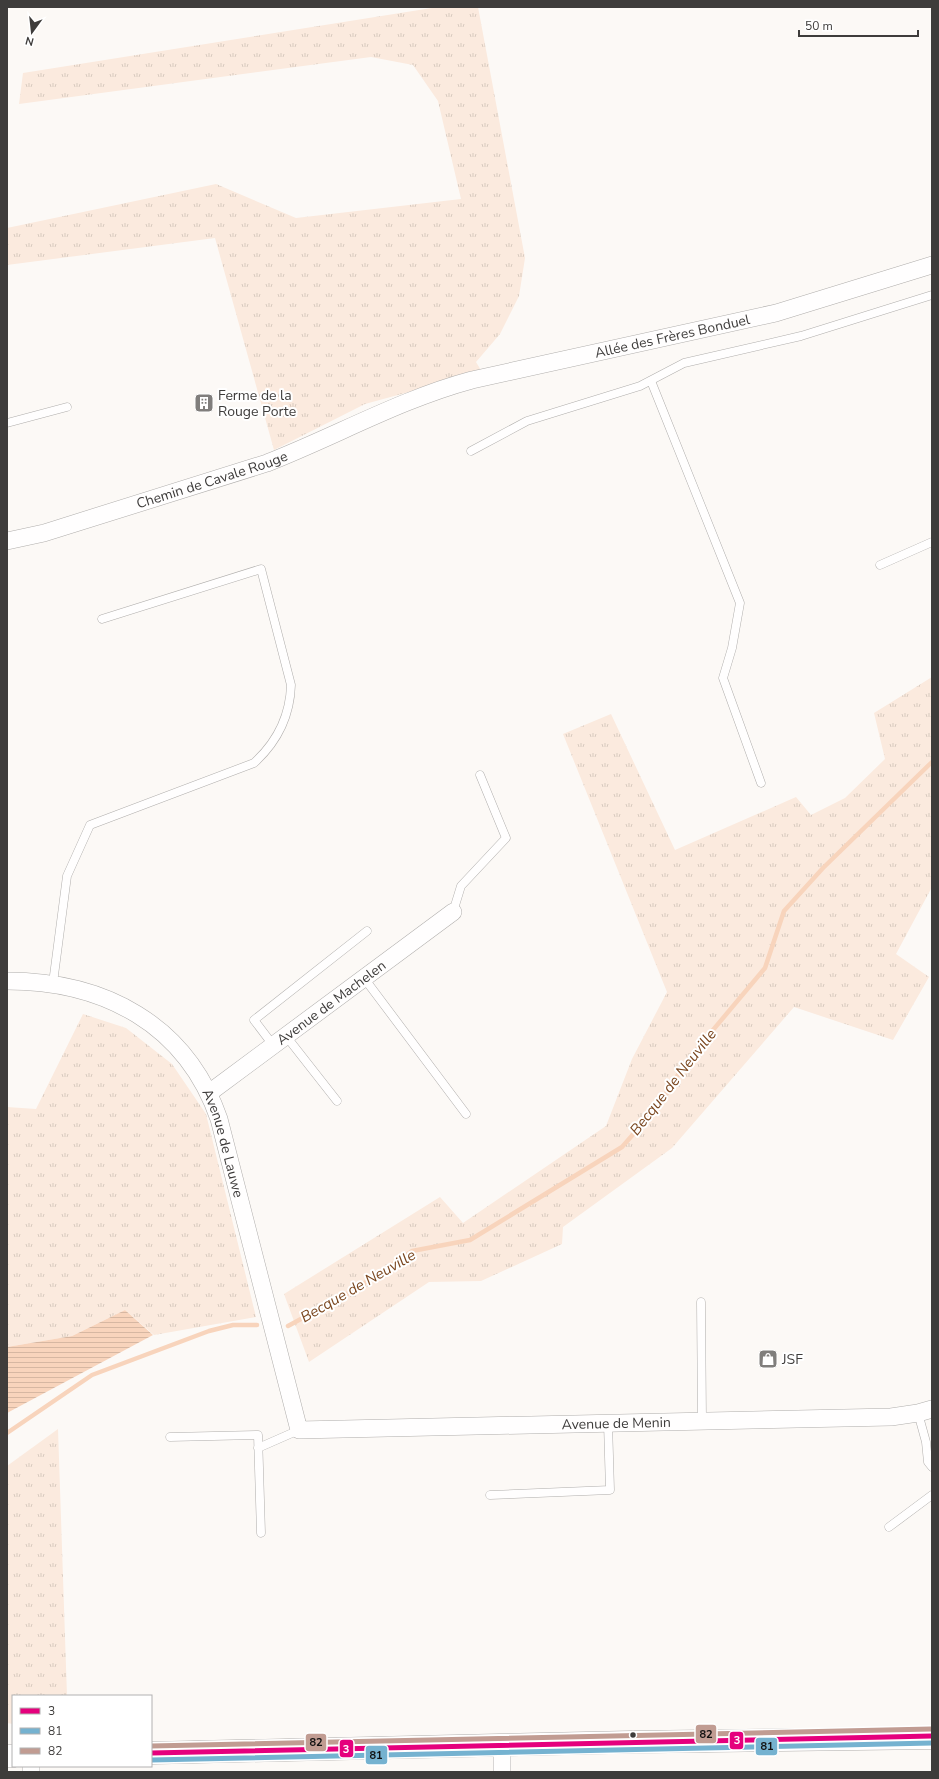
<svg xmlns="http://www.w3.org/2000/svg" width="939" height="1779" font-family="'Nunito Sans',sans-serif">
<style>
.grass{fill:url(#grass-tufts)}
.water{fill:url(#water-rules)}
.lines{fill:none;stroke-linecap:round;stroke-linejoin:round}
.stream{stroke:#f8d4bc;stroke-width:4.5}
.service-casing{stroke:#b0aeac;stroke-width:9}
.minor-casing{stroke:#b0aeac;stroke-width:18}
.secondary-casing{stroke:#b0aeac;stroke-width:23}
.service{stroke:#fffefe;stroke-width:8}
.minor{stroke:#fffefe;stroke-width:17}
.secondary{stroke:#fffefe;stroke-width:22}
.bus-1-casing{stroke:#fff;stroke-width:8}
.bus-2-casing{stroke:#fff;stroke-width:8}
.bus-3-casing{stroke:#fff;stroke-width:8}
.bus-1{stroke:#e5007d;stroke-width:5}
.bus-2{stroke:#75b2d0;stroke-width:5}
.bus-3{stroke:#c19c92;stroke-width:5}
.bus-dot{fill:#3e3c3b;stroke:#fff;stroke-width:1.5}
.labels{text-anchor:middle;stroke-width:4;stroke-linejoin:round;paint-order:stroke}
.street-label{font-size:14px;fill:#3e3c3b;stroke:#fff}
.poi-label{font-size:14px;fill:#3e3c3b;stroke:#fff;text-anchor:start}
.water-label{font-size:15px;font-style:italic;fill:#7a461e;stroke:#fff}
.line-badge{stroke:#fff;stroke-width:1.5}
.badge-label{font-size:11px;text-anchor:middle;font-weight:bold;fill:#fff}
.pale-badge-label{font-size:11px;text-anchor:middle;font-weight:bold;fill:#111}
</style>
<defs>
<pattern id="grass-tufts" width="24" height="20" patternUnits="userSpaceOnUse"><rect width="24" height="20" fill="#fbeade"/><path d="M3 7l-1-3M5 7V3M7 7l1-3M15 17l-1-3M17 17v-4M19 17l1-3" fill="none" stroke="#d8cabf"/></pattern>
<pattern id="water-rules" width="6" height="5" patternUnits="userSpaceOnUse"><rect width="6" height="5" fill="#f8d4bc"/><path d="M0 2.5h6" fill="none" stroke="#d6b7a2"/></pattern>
</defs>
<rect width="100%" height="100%" fill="#fcf9f6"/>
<path class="grass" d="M438,7H478L525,258L519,296L500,334L476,362L482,372L365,404L274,450L215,238L7,265V228L216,184L296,218L461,199L438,101L413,65L371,57L19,104L23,73Z
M932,677V887L896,954L929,977L893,1040L794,1007L672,1148L563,1227L562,1244L481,1281L429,1282L309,1362L284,1294L440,1197L463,1223L606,1126L632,1059L667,992L563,734L611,714L675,850L796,797L811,815L845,798L885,759L874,713Z
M83,1014L126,1028L172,1064L206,1114L256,1317L154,1335L125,1310L72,1336L7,1347V1107L36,1109Z
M58,1429L67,1696H13V1724L7,1723V1466Z"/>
<path class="water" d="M125,1310L153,1335L7,1413V1347L72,1336Z"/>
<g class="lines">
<path class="stream" d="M288,1326L354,1290L412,1251L470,1240L622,1147L658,1106L687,1061L765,968L784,911L823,868L932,762
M7,1433L92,1375L209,1331L233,1325H257"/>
<g class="service-casing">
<path id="service" d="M651,381L740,603L732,648L723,678L761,783
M7,423L67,407
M471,451L527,421L640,386L684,363L801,336L932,295
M880,565L932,542
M453,912L461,886L506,838L480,775
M364,978L466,1114
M53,983L67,876L90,825L254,763C277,742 290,717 291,685L261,569L102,619
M286,1036L337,1101
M273,1045L254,1020L367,931
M701,1302L702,1421
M918,1413L926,1442L928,1462L932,1467
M170,1437L258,1435L261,1533
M258,1448L299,1430
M490,1495L610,1490L608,1423
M889,1527L932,1495"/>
</g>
<g class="minor-casing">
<g id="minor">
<path id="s1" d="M7,541L44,533L267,463C336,436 401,399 472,380L776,313L932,265"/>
<path id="s2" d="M7,981C104,981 186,1024 219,1119L299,1430L891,1417L918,1413L932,1409"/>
<path id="s3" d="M209,1093L453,912"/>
<path d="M502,1745V1772"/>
<path d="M31,1766V1772"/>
</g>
</g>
<g class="secondary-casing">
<path id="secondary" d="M151,1753L631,1742L932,1738
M7,1756H13"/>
</g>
<use href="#service" class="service"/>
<use href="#minor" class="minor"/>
<use href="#secondary" class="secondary"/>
<g class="bus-1-casing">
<path id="bus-1" d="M151,1753L932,1736"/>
</g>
<g class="bus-2-casing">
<path id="bus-2" d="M151,1760L932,1743"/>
</g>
<g class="bus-3-casing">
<path id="bus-3" d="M151,1746L931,1729"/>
</g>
<use href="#bus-1" class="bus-1"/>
<use href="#bus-2" class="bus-2"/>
<use href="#bus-3" class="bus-3"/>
</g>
<defs>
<g id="building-square" transform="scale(1)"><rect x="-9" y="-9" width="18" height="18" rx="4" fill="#807e7c" stroke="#fff"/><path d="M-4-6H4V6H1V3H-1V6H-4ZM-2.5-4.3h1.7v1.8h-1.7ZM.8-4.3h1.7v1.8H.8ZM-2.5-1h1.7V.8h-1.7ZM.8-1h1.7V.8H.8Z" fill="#fff"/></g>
<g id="shop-square" transform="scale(1)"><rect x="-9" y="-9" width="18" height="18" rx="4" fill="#807e7c" stroke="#fff"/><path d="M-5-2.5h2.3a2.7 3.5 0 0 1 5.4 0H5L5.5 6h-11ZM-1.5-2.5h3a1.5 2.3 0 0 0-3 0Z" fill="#fff"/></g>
</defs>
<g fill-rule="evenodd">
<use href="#building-square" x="204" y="403"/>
<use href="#shop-square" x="768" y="1359"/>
</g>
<circle class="bus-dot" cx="633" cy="1735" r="3.5"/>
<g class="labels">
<g class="street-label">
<text dy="5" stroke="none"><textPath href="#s1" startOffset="698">Allée des Frères Bonduel</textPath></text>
<text dy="5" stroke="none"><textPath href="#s1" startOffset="214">Chemin de Cavale Rouge</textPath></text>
<text dy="5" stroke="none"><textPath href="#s3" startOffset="152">Avenue de Machelen</textPath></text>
<text dy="5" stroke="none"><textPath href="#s2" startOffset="296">Avenue de Lauwe</textPath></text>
<text dy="5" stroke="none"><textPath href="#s2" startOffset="910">Avenue de Menin</textPath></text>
</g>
<g class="poi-label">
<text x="218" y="400">Ferme de la<tspan x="218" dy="16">Rouge Porte</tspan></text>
<text x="782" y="1364">JSF</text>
</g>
<g class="water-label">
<text transform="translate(673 1082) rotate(-52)" y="5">Becque de Neuville</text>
<text transform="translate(358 1286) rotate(-30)" y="5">Becque de Neuville</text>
</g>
</g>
<g class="line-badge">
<rect x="695" y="1724" width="22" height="20" rx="4" fill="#c19c92"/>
<rect x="729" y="1731" width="15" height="19" rx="4" fill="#e5007d"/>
<rect x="305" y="1733" width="22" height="19" rx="4" fill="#c19c92"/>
<rect x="755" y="1737" width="23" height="19" rx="4" fill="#75b2d0"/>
<rect x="339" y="1739" width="15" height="19" rx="4" fill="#e5007d"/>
<rect x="365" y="1745" width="23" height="20" rx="4" fill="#75b2d0"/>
</g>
<g class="badge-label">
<text x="737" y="1744">3</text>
<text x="346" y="1753">3</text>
</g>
<g class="pale-badge-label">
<text x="706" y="1738">82</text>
<text x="316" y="1746">82</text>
<text x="767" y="1750">81</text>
<text x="376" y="1759">81</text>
</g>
<rect width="939" height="1779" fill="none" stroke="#3e3c3b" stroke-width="16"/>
<rect x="12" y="1695" width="140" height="72" fill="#ffffff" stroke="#b2b1b1"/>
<rect x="20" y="1708" width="20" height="6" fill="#e5007d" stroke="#b2b1b1"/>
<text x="48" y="1715" font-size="12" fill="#3e3c3b">3</text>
<rect x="20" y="1728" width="20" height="6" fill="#75b2d0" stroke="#b2b1b1"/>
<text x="48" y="1735" font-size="12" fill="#3e3c3b">81</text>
<rect x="20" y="1748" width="20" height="6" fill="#c19c92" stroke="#b2b1b1"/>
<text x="48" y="1755" font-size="12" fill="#3e3c3b">82</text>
<g transform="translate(32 32) rotate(195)" stroke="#ffffff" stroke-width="3" paint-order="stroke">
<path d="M0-3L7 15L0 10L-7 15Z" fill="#3e3c3b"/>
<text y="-6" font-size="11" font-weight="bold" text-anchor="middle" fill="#3e3c3b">N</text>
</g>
<path d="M799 30v6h119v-6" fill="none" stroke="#3e3c3b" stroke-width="2"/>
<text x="805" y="30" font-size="12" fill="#3e3c3b" stroke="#ffffff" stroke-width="3" paint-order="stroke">50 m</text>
</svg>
